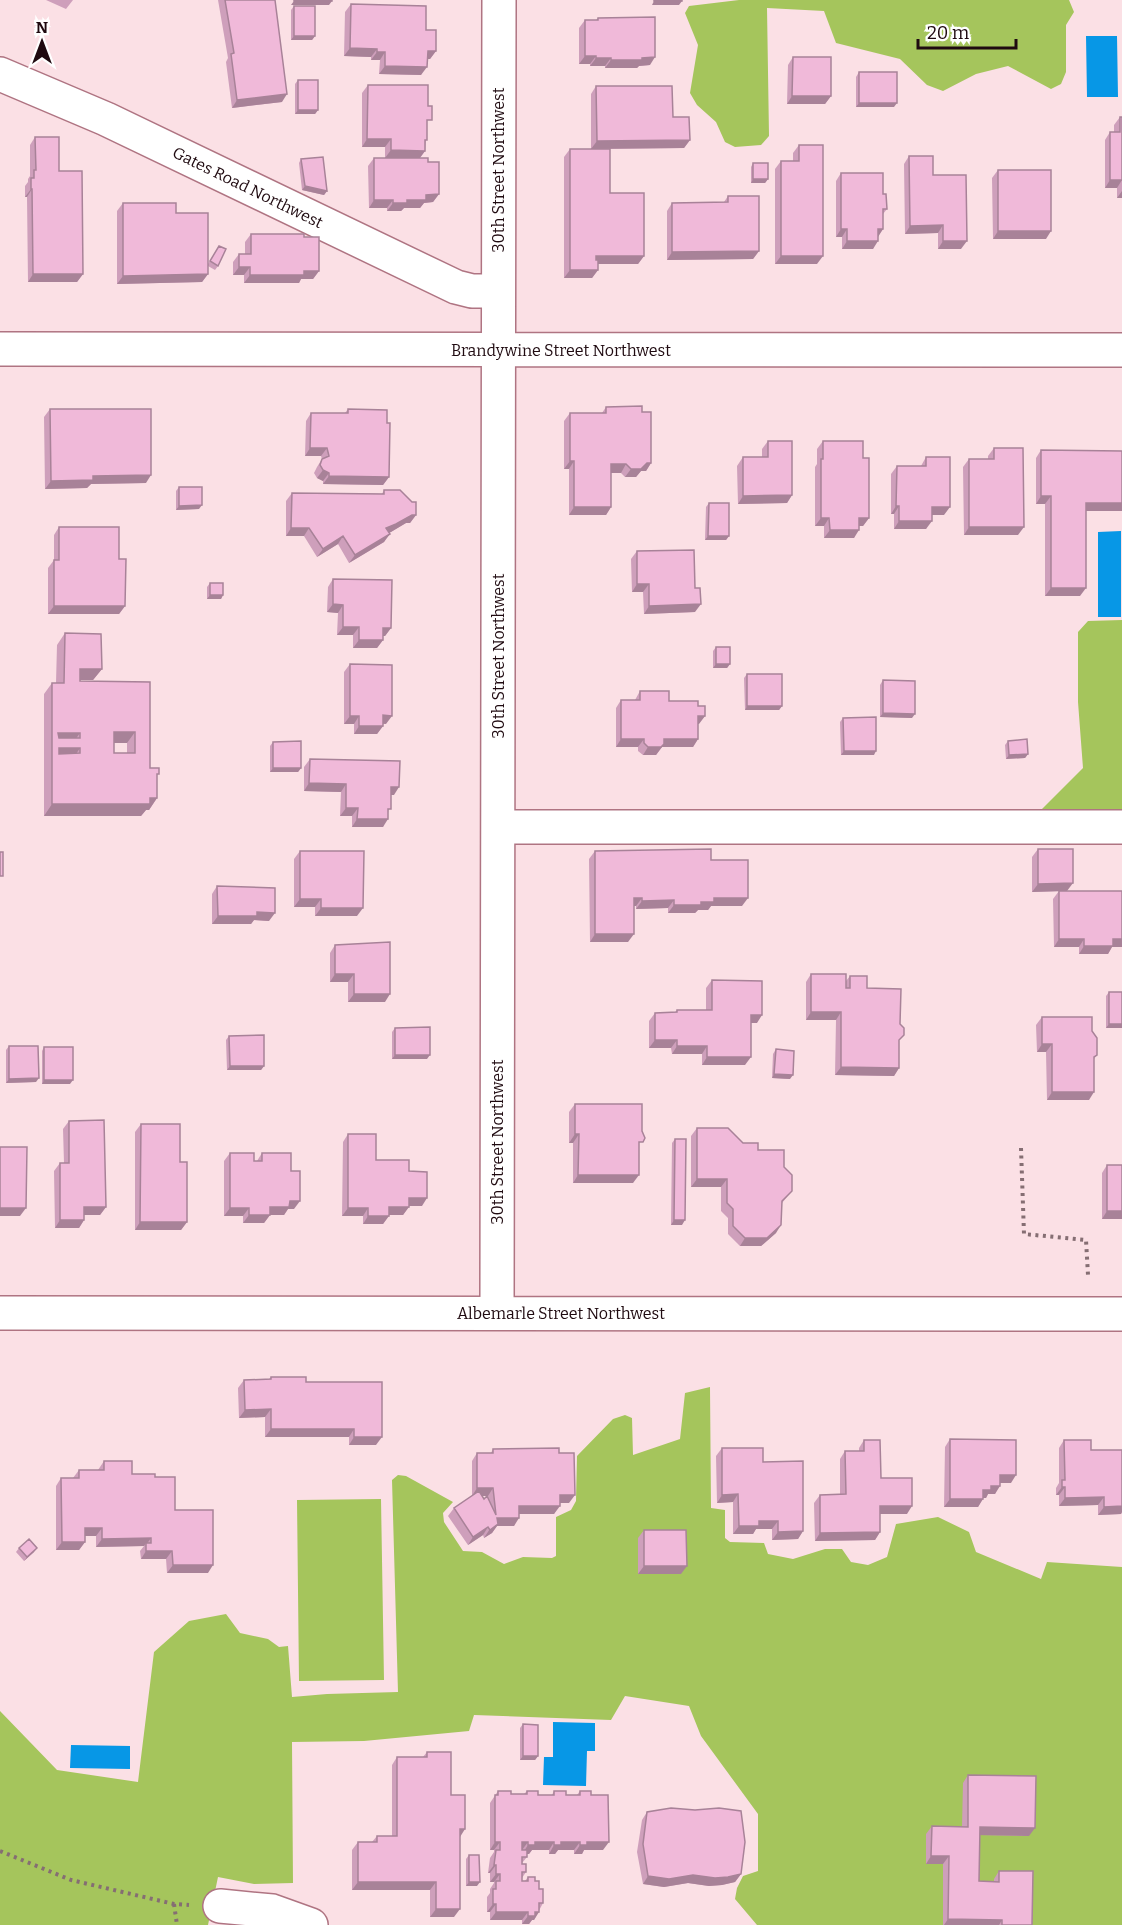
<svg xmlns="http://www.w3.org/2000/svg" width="1122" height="1925" font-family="Bitter,serif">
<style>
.green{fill:#a5c55c}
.water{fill:#0797e6}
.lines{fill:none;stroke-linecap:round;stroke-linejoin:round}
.minor-casing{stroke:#af7482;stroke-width:36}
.path{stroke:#856e73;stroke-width:4;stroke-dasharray:3 4.5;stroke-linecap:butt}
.minor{stroke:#fff;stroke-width:33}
.wall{fill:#ce9fbb;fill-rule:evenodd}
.shaded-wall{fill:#a88298}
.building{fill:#f0b9d9;stroke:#a88298;stroke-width:1.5;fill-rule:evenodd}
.labels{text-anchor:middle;stroke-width:4.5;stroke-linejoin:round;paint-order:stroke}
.street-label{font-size:16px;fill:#1f0a10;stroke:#fff}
</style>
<rect width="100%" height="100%" fill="#fbe0e5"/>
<path class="green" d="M739,0H1069L1074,12L1066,25V72L1061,84L1051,89L1008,66L976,74L943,91L927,85L900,59L836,43L824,11L767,8L769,136L761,145L735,147L725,142L716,122L697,105L690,93L698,45L685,13L689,6Z
M1122,620V810L1042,809L1083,768L1078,702V632L1088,621Z
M710,1387L711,1508L725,1510V1538L730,1542L764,1543L768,1554L793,1559L825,1549H842L851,1562L868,1565L887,1557L896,1524L938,1517L969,1532L976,1552L1041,1579L1047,1562L1122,1567V1925H757L735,1899L737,1888L743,1876L758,1871V1814L701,1736L689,1706L625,1696L611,1720L474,1715L469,1731L364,1741L292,1742L293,1883L254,1884L218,1877L208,1925H0V1711L57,1770L138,1782L154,1652L189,1621L226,1614L240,1633L268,1639L279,1647L288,1646L292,1697L327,1694L398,1692L392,1480L398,1475L406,1476L453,1502L443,1513L444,1522L463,1551L482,1552L504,1564L523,1557L552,1558L556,1556V1517L571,1510L576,1501L577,1456L613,1419L625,1415L632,1418L633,1455L680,1439L685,1393Z
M381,1499L384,1680L299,1681L297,1500Z"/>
<path class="water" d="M1086,36H1117L1118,97H1087Z
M1121,531V617H1098V532Z
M553,1722L595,1723V1751H587L586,1786L543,1785L544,1757H553Z
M71,1745L130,1746V1769L70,1768Z"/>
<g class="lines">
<g class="minor-casing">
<path id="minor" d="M0,74L106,119L456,287L472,291H498
M0,349L1122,350
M498,827H1122
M0,1313L1122,1314
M497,1313L499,0
M220,1906L272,1911L311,1925"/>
</g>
<path class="path" d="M1021,1148L1024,1234L1086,1240L1088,1275
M0,1851L71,1880L174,1904L189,1905
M174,1904L177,1925"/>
<use href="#minor" class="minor"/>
</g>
<path class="wall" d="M46,0H73L66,9Z
M218,0H275L282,102L232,108L226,62L228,58Z
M351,4L426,30L436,51L430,59H427L421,75L379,74L380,60H371V57L344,56L345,12Z
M294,6L315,36L312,40H291V10Z
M598,18L650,65L639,66L637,68H605V66H590V64H579V28L585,20H596Z
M793,57L831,96L825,104H787L788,65Z
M859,72L894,107H856V77Z
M298,80L318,110L315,114H295V84Z
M368,85L427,126L425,151L420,158L428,162L439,194L433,202L424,203L420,208H404L401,211H387V208H369L368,166L374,158H385V147H362V93Z
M596,86L673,117L690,140L684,148L591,149V94Z
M1120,117H1122V198H1117V188H1105V140L1110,132H1114V125Z
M35,137L59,171L83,274L77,282H28L27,197H25V186L28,182V179L30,176V145Z
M799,145L817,264H775V169L781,161H793V153Z
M570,149L610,193L644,256L638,264H598V270L592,278H564V157Z
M909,156L933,175L961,249H938V233L905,234L904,164Z
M301,159L327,191L324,195L302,190L299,163Z
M753,163L768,179L765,183H751V167Z
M998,170L1046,239H993L992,178Z
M841,173L883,194L887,209L883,214V229L878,236L873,249H842V237H836V181Z
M728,196L759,251L753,259L667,260V211L672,203L724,202Z
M123,203L176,213L208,264L219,246L218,266L215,270L208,266V274L202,282L117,284V211Z
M251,234L304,237L319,271L313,279H301L299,283H244V275H233V262L239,254H245V242Z
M606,407L642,412L651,463L646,471H641L636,477H625L621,473H611V507L606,515H569V469H564V421L570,413H602Z
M50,409L146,483L91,484L87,488L45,489L44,417Z
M348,409L387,423L389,477L383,485L323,484V481L317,478L314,473L317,467L322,459L321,456H305L306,421L311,413H345Z
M768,441L792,495L787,503L738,504L737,466L743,457H762V449Z
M823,441L869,518L863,526H859L854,538H824V526H815V467L817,464V449Z
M994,448L1018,535H964L963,467L969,459H988V456Z
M1041,450L1122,511H1086L1080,596H1045V504H1036V458Z
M926,457L944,515H932L926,529H894V514H891V474L897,466H921Z
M179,487L199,509L176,510V491Z
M384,490L416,515L410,523H406L389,533L384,542L349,563L338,544L317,557L304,536H286V501L292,493L382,494Z
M709,503L729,536L726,540H705L706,507Z
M59,527L125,606L119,614H48V568L54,560V535Z
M637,551L695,612L644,614L643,592H632L631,559Z
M333,579L391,628L385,636H383V640L377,648H353V635H337L338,613L327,612L328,587Z
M210,583L223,595L221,599H207V587Z
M65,633L102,669L93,680H80V681L150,682V768L157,777V798L149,810H146L141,816H44V694L52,683H56L57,645ZM114,743H127V753H114Z
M716,647L730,664L727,668H713V651Z
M350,664L386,724H383V726L377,734H354V724H344V672Z
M747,674L782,706L779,710H745L744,678Z
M883,680L912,718L880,717V685Z
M640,691L669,701L698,706L705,716L698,724V739L693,747H662L656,755H643L638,751V747H616V708L621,700H635Z
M843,718L874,755H841L840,722Z
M1008,741L1028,754L1025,758L1006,759L1005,745Z
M273,742L301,768L298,772H270V746Z
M310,759L394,795H391L388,813L383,827H352V816H340L341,792L304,791V767Z
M1038,849L1067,891L1122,947H1112L1108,954H1079V947H1054L1053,899L1059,891L1032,892V857Z
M300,851L357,916H315V907H294V859Z
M595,851L711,860L742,906H711L708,910H698L695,913H668V908L636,909V906H634L628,942H590L589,859Z
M217,886L269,921L254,920L251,924H212V894Z
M335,945L385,1002H348V982H330V953Z
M811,974L846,981L850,976L867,988L899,1042V1068L894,1076L835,1075L836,1020H806V982Z
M712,980L757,1023H751L745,1065H702V1054H672L671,1048H649V1021L655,1013L675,1012L677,1010H706V988Z
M1109,992L1122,1028H1106V996Z
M1042,1017L1092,1031L1097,1055L1094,1059L1089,1100H1047L1046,1052H1037L1036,1025Z
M395,1028L427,1059H392V1032Z
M229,1036L264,1066L261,1070H227L226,1040Z
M9,1046L36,1082L6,1083V1050Z
M44,1047L70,1084H42V1051Z
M776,1049L790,1079L772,1078L773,1054Z
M575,1104L639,1148L633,1183H573V1143H569V1112Z
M69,1121L106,1207L100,1215H84V1220L79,1228H55L54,1171L60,1163H64L63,1129Z
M141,1124L180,1162L187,1222L181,1230H135V1132Z
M697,1128L743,1143L758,1150L784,1167L792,1191L782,1203L776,1233L761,1246H740L728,1234V1218L721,1211V1187H691V1136Z
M348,1134L376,1160L409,1171L422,1206H409L403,1215H389L383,1224H363V1216H342L343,1142Z
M675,1139L682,1225H671L672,1143Z
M230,1153L254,1161H257L262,1153L291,1171L294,1209H288L284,1215H270L264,1223H243V1216H224V1161Z
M1107,1165L1122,1219H1102V1173Z
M271,1377L306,1382L376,1445H349V1437H265V1417L239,1418L238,1388L244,1380L269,1379Z
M950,1439L1011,1483H1000L995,1494H988L986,1498H983L978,1507H944L945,1447Z
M864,1440L881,1478L907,1514H880V1532L875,1540L815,1541L814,1503L820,1495L840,1494V1459L845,1451H859V1448Z
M1064,1440L1091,1450H1122V1512L1121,1514L1098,1515V1505L1059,1506V1495H1056V1488L1059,1483V1448Z
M722,1448L763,1462L803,1531L798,1539L772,1540V1529H756L753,1534H733V1502L717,1503L716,1456Z
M493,1449L559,1453L569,1503H560L554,1514H519L514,1526H497L492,1533L484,1538L483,1535L468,1545L448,1516L454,1508L472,1496V1461L477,1453H491ZM482,1496H488V1499H484Z
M104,1461L132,1474L155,1477L175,1510L208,1573H167L166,1559H141L140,1551L144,1546L96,1547V1536H85V1542L79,1550H56V1486L61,1478H73L79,1470H98Z
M644,1530L681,1574H638V1538Z
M19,1548L34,1552L24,1561L16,1552Z
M523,1724L538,1756L535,1760H520V1728Z
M427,1752L451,1795L460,1837L454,1917H430V1890H352V1850L358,1842H372L377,1836H392V1765L397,1757H423Z
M968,1775L1029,1836L980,1835L979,1881H994V1879L999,1871L1032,1925H943V1864H926V1834L932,1826L962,1827L963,1783Z
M498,1791L511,1794H524L527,1791L538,1795H552L554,1791L566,1795H577L580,1791L591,1795L603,1850H584L582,1854H574V1850H558L555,1854H549V1850H532L529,1854H527V1857L522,1863L526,1872L522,1878V1881H525L528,1877L535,1881L539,1889L543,1903L534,1920H532L529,1924H522V1920H490V1912H487V1897L490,1893V1889L494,1883V1882H490V1873H488L490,1858L494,1852V1850H490V1803Z
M647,1812L741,1874L735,1882L722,1885L709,1886L688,1883L664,1887L643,1884L637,1852L642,1820Z
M469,1855L477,1886H466V1859Z"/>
<path class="shaded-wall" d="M294,1H332L329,5H291Z
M654,1H682L679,5H652Z
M294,36H315L312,40H291Z
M350,48L377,49L371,57L344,56Z
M428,51H436L430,59H422Z
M377,52H385L380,60H371Z
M585,56H596L590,64H579Z
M655,57L650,65L639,66L637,68H605L611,60Z
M596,58H611L605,66H590Z
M385,66L427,67L421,75L379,74Z
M287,94L282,102L232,108L237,100Z
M792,96H831L825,104H787Z
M859,103H897L894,107H856Z
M298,110H318L315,114H295Z
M367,139H391L385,147H362Z
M690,140L684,148L591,149L597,141Z
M391,150L425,151L419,159L385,158Z
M753,179H768L765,183H751Z
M1110,180H1122L1117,188H1105Z
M305,186L327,191L324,195L302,190Z
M31,189H32L27,197H25Z
M1122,191V198H1117Z
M439,194L433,202L424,203L420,208H404L401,211H387L393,203L426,195Z
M374,200H393L387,208H369Z
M943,225L938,233L905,234L910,226Z
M841,229H847L842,237H836Z
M878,229H883L878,237Z
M998,231H1051L1046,239H993Z
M847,241H878L873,249H842Z
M943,241H967L961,249H938Z
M759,251L753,259L667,260L672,252Z
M596,256H644L638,264H590Z
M781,256H823L817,264H775Z
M239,267H250L244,275H233Z
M570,270H598L592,278H564Z
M304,271H319L313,279H301L299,283H244L250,275Z
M33,274H83L77,282H28Z
M208,274L202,282L117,284L123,276Z
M310,448H327L321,456H305Z
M570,461H574L569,469H564Z
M647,463H651L646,471H641L636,477H625L631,469Z
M611,464H626L621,473H605Z
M323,470L329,473L323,481L317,478Z
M151,475L146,483L91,484L87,488L45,489L51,481L93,476Z
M329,476L389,477L383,485L323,484Z
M792,495L787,503L738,504L743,496Z
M1041,496H1051L1045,504H1036Z
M1086,503H1122V511H1080Z
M202,505L199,509L176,510L179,506Z
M896,506H899L894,514H891Z
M574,507H611L606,515H569Z
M932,507H950L944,515H926Z
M412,515H416L410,523H406L391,532L380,536L386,528Z
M821,518H829L824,526H815Z
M859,518H869L863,526H853Z
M899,521H932L926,529H894Z
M969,527H1024L1018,535H964Z
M291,528H309L304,536H286Z
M830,530H859L854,538H824Z
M390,534L384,542L349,563L355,555Z
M343,536L338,544L317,557L323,549Z
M708,536H729L726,540H705Z
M637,584H649L643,592H632Z
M1051,588H1086L1080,596H1045Z
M210,595H223L221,599H207Z
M333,604L343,605L338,613L327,612Z
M701,604L695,612L644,614L649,606Z
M54,606H125L119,614H48Z
M343,627H359L353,635H337Z
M383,628H391L385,636H378Z
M359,640H383L377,648H353Z
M716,664H730L727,668H713Z
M80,669H102L93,680H71Z
M747,706H782L779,710H745Z
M883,713L915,714L912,718L880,717Z
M383,715L392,716L386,724L378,723Z
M350,716H359L354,724H344Z
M698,716H705L699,724H693Z
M359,726H383L377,734H354Z
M114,732H135L127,743H106Z
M58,733H80L72,744L52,742Z
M621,739H644L638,747H616Z
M664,739H698L693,747H662L656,755H643L648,747Z
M59,748H80L72,760L52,758Z
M844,751H876L874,755H841Z
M1028,754L1025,758L1006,759L1009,755Z
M273,768H301L298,772H270Z
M309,783L346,784L341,792L304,791Z
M391,787H399L394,795H386Z
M150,798H157L149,810H146L141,816H44L52,804Z
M346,808H358L352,816H340Z
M357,819H388L383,827H352Z
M1073,883L1067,891L1032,892L1038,884Z
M634,898H642L636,906H628Z
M714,898H748L742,906H711L708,910H698L695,913H668L674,905L701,902Z
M300,899H321L315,907H294Z
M674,900L668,908L636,909L642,901Z
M321,908H363L357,916H315Z
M257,912L275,913L269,921L254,920L251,924H212L218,916Z
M595,934H634L628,942H590Z
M1059,939H1084L1079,947H1054Z
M1113,939H1122V947H1112L1108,954H1079L1084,946Z
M335,974H354L348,982H330Z
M354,994H390L385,1002H348Z
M811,1012H841L836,1020H806Z
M751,1015H762L757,1023H745Z
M1109,1024H1122V1028H1106Z
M655,1040H677L671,1048H649Z
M1042,1044H1052L1046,1052H1037Z
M677,1046H707L702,1054H672Z
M395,1055H430L427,1059H392Z
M707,1057H751L745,1065H702Z
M230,1066H264L261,1070H227Z
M841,1067L899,1068L894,1076L835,1075Z
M774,1074L793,1075L790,1079L772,1078Z
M39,1078L36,1082L6,1083L9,1079Z
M44,1080H73L70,1084H42Z
M1052,1092H1094L1089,1100H1047Z
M575,1134H579L573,1143H569Z
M578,1175H639L633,1183H573Z
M697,1179H727L721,1187H691Z
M409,1198H427L422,1206H403Z
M290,1201H300L294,1209H288L284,1215H267H270L264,1223H243L249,1215Z
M84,1207H106L100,1215H78Z
M389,1207H409L403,1215H383Z
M0,1208H26L20,1216H0Z
M230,1208H249L243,1216H224Z
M348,1208H368L363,1216H342Z
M1107,1211H1122V1219H1102Z
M368,1216H389L383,1224H363Z
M60,1220H84L79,1228H55Z
M674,1220H685L682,1225H671Z
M140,1222H187L181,1230H135Z
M781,1225L776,1233L761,1246H740L745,1238Z
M271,1409L265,1417L239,1418L245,1410Z
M271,1429H354L349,1437H265Z
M354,1437H382L376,1445H349Z
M1000,1475H1016L1011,1483H995Z
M991,1486H1000L995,1494H988L986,1498H978L983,1490Z
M1062,1487H1065L1059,1495H1056Z
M477,1488H493L488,1496H472Z
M738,1494L733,1502L717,1503L722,1495Z
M560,1495H575L569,1503H554Z
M1104,1497L1098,1505L1059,1506L1065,1498Z
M950,1499H983L978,1507H944Z
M519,1506H560L554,1514H514Z
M880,1506H912L907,1514H875Z
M1122,1506V1512L1121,1514L1098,1515L1104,1507Z
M497,1518H519L514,1526H497L492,1533L484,1538Z
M759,1521H778L772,1529H756L753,1534H733L739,1526Z
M488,1527L483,1535L468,1545L473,1537Z
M85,1528H102L96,1536H79Z
M803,1531L798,1539L772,1540L778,1532Z
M880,1532L875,1540L815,1541L820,1533Z
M151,1538L146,1545V1543L144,1546L96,1547L102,1539Z
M62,1542H85L79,1550H56Z
M37,1548L34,1552L24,1561L27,1557Z
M146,1551H172L166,1559H141Z
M173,1565H213L208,1573H167Z
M644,1566H687L681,1574H638Z
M523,1756H538L535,1760H520Z
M980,1827L1035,1828L1029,1836L974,1835Z
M460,1829H465L460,1837Z
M495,1842H500L494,1850H490Z
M522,1842H528L522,1850Z
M535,1842H554L549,1850H532L529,1854H522L528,1845Z
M561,1842H580L574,1850H558L555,1854H549L554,1845Z
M587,1842H609L603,1850H584L582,1854H574L580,1845Z
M931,1856H949L943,1864H926Z
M494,1865H496L490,1873H488Z
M496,1874H500L494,1882H490Z
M741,1874L735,1882L722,1885L709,1886L688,1883L664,1887L643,1884L648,1876Z
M358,1882H436L430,1890H352Z
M469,1882H480L477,1886H466Z
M493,1904H496L490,1912H487Z
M436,1909H460L454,1917H430Z
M496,1912H528L522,1920H490Z
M535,1912H539L534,1920H532L529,1924H522L528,1916Z
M948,1919L1002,1920L999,1925H944Z"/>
<path class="building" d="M225,0H275L287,94L237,100L231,54L234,53Z
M294,0H332V1H294Z
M654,0H682V1H654Z
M351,4L426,6V30H436V51H428L427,67L385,66V52H377V49L350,48Z
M294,6H315V36H294Z
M655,17V57L642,58V60H611V58H596V56H585V20H598V18Z
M793,57H831V96H792Z
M859,72H897V103H859Z
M298,80H318V110H298Z
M368,85H428V106H432V120H427V140H425V151L391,150V139H367Z
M596,86H672L673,117H689L690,140L597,141Z
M1120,117H1122V180H1110V132H1120Z
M35,137H59V171H82L83,274H33L32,189H31V178H34V170H36Z
M799,145H823V256H781V161H799Z
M570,149H610V193H644V256H596V260H598V270H570Z
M909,156H933V175H966L967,241H943V225L910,226Z
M323,157L327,191L305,186L301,159Z
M374,158H428V162H439V194L426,195V200H407V203H393V200H374Z
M753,163H768V179H753Z
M998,170H1051V231H998Z
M841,173H883V194H886L887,209H883V229H878V241H847V229H841Z
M728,196H759V251L672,252V203L728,202Z
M123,203H176V213H208V274L123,276Z
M251,234H304V237H319V271H304V275H250V267H239V254H251Z
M219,246L226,249L218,266L210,261Z
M642,406V412H651V463H647L641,469H631L626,464H611V507H574V461H570V413H606V407Z
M50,409H151V475L93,476V480L51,481Z
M348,409L387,410V423H390L389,477L329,476V473L323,470L320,465L322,459L329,456L327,448H310L311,413H348Z
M768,441H792V495L743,496V457H768Z
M823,441H863V458H869V518H859V530H830L829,518H821V459H823Z
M994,448H1023L1024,527H969V459H994Z
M1041,450L1122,451V503H1086V588H1051V496H1041Z
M926,457H950V507H932V521H899V506H896L897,466H926Z
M179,487H202V505L179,506Z
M384,490H400L412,502H416V515H412L396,524L386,528L390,534L355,555L343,536L323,549L309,528H291L292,493L384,494Z
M709,503H729V536H708Z
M59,527H119V559H126L125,606H54V560H59Z
M694,550L695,588H700L701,604L649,606V584H637V551Z
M333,579L392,580L391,628H383V640H359V627H343V605L333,604Z
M210,583H223V595H210Z
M65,633L101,634L102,669H80V681L150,682V768H159V774H157V798H150V804H52V683H64ZM114,732H135V753H114ZM58,733H80V738H59ZM59,748H80V753L59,754Z
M716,647H730V664H716Z
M350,664L392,665V716L383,715V726H359V716H350Z
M747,674H782V706H747Z
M883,680L915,681V714L883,713Z
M640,691H669V701H698V706H705V716H698V739H664V744L661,747H648L644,743V739H621V700H640Z
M876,717V751H844L843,718Z
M1027,739L1028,754L1009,755L1008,741Z
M301,741V768H273V742Z
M310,759L400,761L399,787H391V809H388V819H357L358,808H346V784L309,783Z
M711,849V860H748V898H714V902H701V905H674V900L642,901V898H634V934H595V851Z
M1038,849H1073V883L1038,884Z
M300,851H364L363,908H321V899H300Z
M0,852H3V876H0Z
M217,886L275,888V913L257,912V916H218Z
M1059,891H1122V939H1113V946H1084V939H1059Z
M390,942V994H354V974H335V945Z
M811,974H846V988H850V976H867V988L901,989L900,1024L904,1028V1035L899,1040V1068L841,1067V1012H811Z
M712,980L762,981V1015H751V1057H707V1046H677V1040H655V1013L677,1012V1010H712Z
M1109,992H1122V1024H1109Z
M1042,1017H1092V1031L1097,1038V1055L1094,1057V1092H1052V1044H1042Z
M430,1027V1055H395V1028Z
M264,1035V1066H230L229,1036Z
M9,1046H38L39,1078L9,1079Z
M44,1047H73V1080H44Z
M776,1049L794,1051L793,1075L774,1074Z
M575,1104H642V1131L645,1138L643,1142H639V1175H578L579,1134H575Z
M104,1120L106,1207H84V1220H60V1163H69V1121Z
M141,1124H180V1162H187V1222H140Z
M697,1128H728L743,1143H758V1150H784V1167L792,1175V1191L782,1201L781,1225L767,1238H745L733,1226V1209L727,1203V1179H697Z
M348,1134H376V1160H409V1171L427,1172V1198H409V1207H389V1216H368V1208H348Z
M675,1139H686L685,1220H674Z
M0,1147H27L26,1208H0Z
M230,1153H254V1161H262V1153H291V1171H300V1201H290L289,1207H270V1215H249V1208H230Z
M1107,1165H1122V1211H1107Z
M271,1377H306V1382H382V1437H354V1429H271V1409L245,1410L244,1380L271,1379Z
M950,1439L1016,1440V1475H1000V1486H991V1490H983V1499H950Z
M864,1440H880L881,1478H912V1506H880V1532L820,1533V1495L846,1494L845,1451H864Z
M1064,1440H1091V1450H1122V1506L1104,1507V1497L1065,1498V1487H1062V1480H1065Z
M559,1448V1453H574L575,1495H560V1506H519V1518H497L498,1524L490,1530L488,1527L473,1537L454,1508L479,1491L484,1499L487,1496L496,1515L493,1488H477V1453H493V1449Z
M722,1448H763V1462L803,1461V1531L778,1532V1521H759V1526H739L738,1494L722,1495Z
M104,1461H132V1474H155V1477H175V1510H213V1565H173L172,1551H146V1543H151V1538L102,1539V1528H85V1542H62L61,1478H79V1470H104Z
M644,1530H686L687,1566H644Z
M29,1539L37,1548L27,1557L19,1548Z
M523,1724L538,1725V1756H523Z
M427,1752H451V1795H465V1829H460V1909H436V1882H358V1842H377V1836H397V1757H427Z
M968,1775L1036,1776L1035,1828L980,1827L979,1881L999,1882V1871H1033L1032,1925H1002V1920L948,1919L949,1856H931L932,1826L968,1827Z
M498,1791H511V1794H527V1791H538V1795H554V1791H566V1795H580V1791H591V1795H608L609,1842H587V1845H580V1842H561V1845H554V1842H535V1845H528V1842H522V1850H527V1857H522V1864H526V1872H522V1881H528V1877H535V1881H539V1889H543V1903H539V1912H535V1916H528V1912H496V1904H493V1889H496V1881H500V1874H496V1865H494L496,1850H500V1842H495V1795H498Z
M671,1808L695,1810L719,1808L741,1811L745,1842L741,1874L728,1877L715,1878L693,1875L669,1879L648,1876L643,1844L647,1812Z
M469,1855H479L480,1882H469Z"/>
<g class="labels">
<g class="street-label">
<text transform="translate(498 170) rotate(-90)" y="6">30th Street Northwest</text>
<text transform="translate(248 187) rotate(26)" y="6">Gates Road Northwest</text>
<text x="561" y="356">Brandywine Street Northwest</text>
<text transform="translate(498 656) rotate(-90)" y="6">30th Street Northwest</text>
<text transform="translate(497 1142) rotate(-90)" y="6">30th Street Northwest</text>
<text x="561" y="1319">Albemarle Street Northwest</text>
</g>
</g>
<g transform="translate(42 42)" stroke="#ffffff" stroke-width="4.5" paint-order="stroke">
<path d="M0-4.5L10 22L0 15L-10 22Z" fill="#1f0a10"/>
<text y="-9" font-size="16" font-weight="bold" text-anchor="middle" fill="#1f0a10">N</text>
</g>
<path d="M918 39v9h98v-9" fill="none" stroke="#1f0a10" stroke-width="3"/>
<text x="927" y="39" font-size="18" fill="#1f0a10" stroke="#ffffff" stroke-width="4.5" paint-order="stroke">20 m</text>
</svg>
